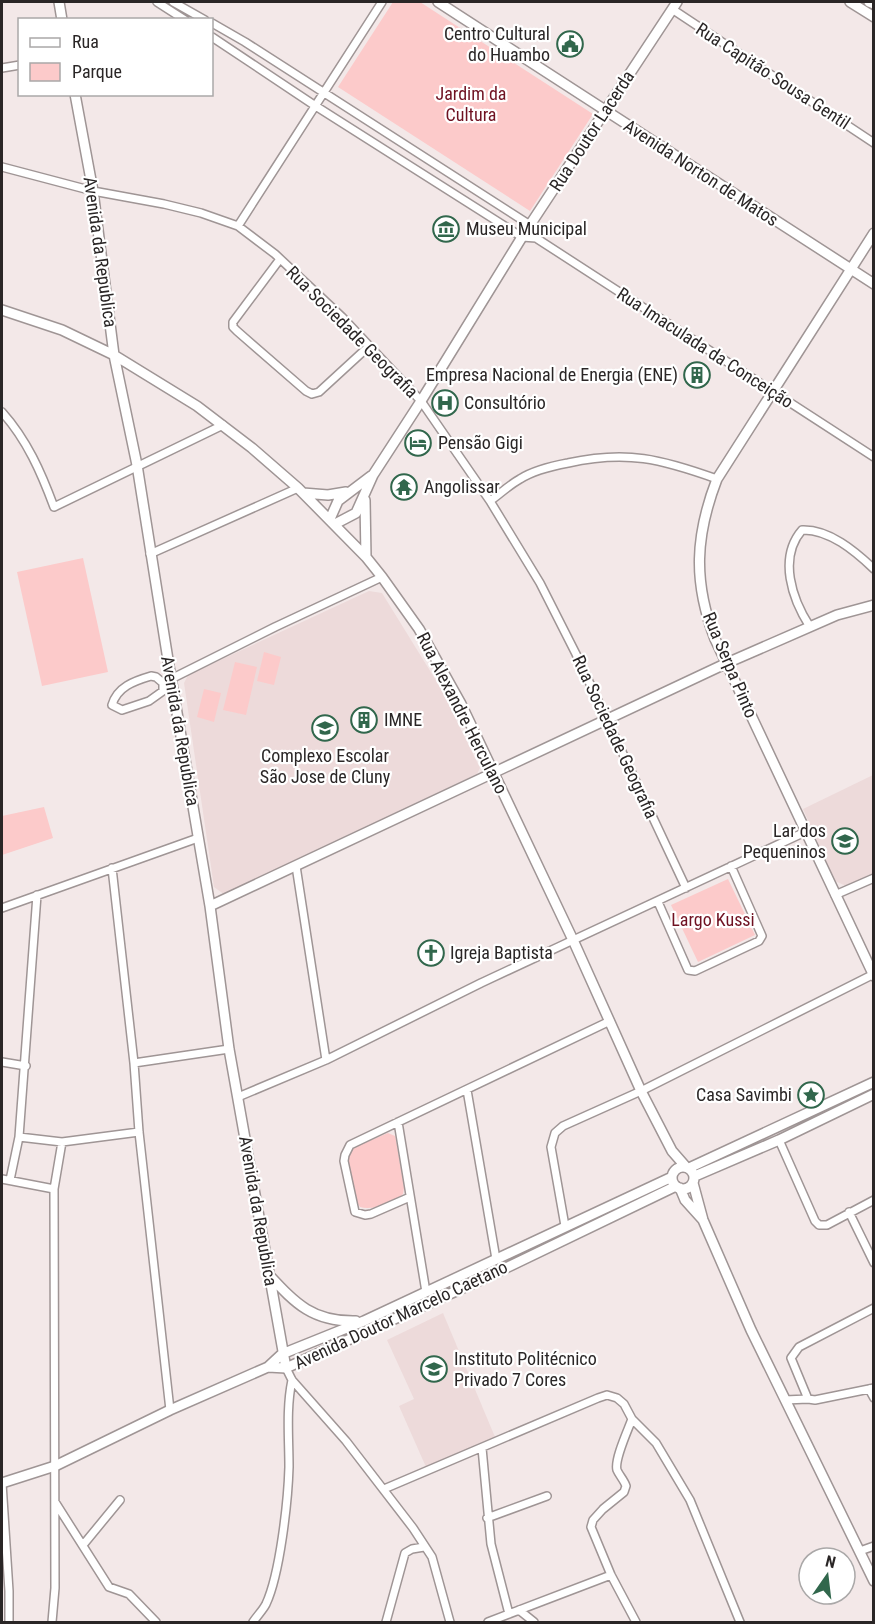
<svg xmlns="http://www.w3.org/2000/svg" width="875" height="1624" font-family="'Roboto Condensed',sans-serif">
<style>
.built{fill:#eddada}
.green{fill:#fccaca}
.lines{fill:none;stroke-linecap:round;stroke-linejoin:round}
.street-casing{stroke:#9f9595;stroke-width:10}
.secondary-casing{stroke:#9f9595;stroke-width:12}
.street{stroke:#fff;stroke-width:7}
.secondary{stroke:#fff;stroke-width:9}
.labels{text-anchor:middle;stroke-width:4.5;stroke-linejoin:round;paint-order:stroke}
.poi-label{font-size:18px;fill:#2a2626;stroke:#fff;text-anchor:start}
.street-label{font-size:18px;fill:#2a2626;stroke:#fff}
.park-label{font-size:18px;fill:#6f1121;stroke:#fff}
</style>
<rect width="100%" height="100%" fill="#f3e8e8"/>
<path class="built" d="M369,591L382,593L440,687L480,768L477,774L225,895L214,887L184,683L188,675Z
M873,775V873L846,886L835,881L803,809Z
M443,1313L495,1437L426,1467L399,1406L414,1399L387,1340Z"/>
<path class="green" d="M393,2H420L593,114L530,211L338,87Z
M83,558L108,672L42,686L17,572Z
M264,652L281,657L274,685L257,681Z
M235,662L257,667L246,715L223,710Z
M204,689L221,693L214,722L197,717Z
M44,807L53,838L2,855V816Z
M728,879L755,935L698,962L671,905Z
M388,1133L395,1136L396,1140L404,1188L403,1194C394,1203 372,1211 360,1207L356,1201L347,1155L350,1149Z"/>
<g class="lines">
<g class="street-casing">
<path id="street" d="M157,2L185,20
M173,2L205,20
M672,9L874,143
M212,23L245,42L530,225L536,238
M212,37L314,105L522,237L536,238L874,457
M2,68L20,65
M2,167L93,191L164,204L201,213L238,226L275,254L342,317L421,401L490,501L540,583L576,654L686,888
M238,226L382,2
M280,259L233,322V327L237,331L306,391L312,394L319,392L368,347
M2,412C27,440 41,472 54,507L223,425
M490,501C500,494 509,485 520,479C534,470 552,466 568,463C627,450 661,459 717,479
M150,554L298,488
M810,627C792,599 778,558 802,530C829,529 855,551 874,569
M151,676L156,677L163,683V691L149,701L122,710L112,705C117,687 134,681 151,676Z
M163,683L275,627L382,577
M296,866L326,1060
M112,868L134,1063L139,1132L170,1410
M835,895L874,878
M658,902L688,970L695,971L759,941L762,936L731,866
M2,908L198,838
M2,1062L26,1066
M134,1063L229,1049
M467,1090L496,1259
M238,1097L326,1060L481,983L805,832
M398,1122L426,1292
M19,1137L62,1142L139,1132
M779,1140L815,1221L819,1225H827L874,1200
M2,1179L54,1189
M10,1180L19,1137L37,895
M410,1197L371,1214L365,1215L355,1212L344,1161L345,1155L350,1145L610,1021
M849,1212L874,1263
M565,1226L551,1147L555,1133L563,1126L641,1091L874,974
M286,1368L292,1380L346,1441L413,1528L432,1557L450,1622
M869,1389L874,1398
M808,1399L815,1400L874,1388
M785,1400L808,1399L791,1358L799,1347L874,1308
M632,1419C628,1430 614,1460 617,1470C619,1475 624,1480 626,1486L624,1492L603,1509L593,1520L591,1527L611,1575L636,1622
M482,1448L491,1544L509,1614
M2,1483L9,1591V1622
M384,1489L598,1398L607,1395L617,1398L624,1404L632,1419L656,1443L690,1500L740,1622
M55,1502L109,1587L129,1594L156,1622
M487,1518L547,1496
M83,1545L120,1500
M860,1551L874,1546
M519,1610L534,1622
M52,1622L55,1588L54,1189L62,1142
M253,1622C257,1616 263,1610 266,1604C280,1574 288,1501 289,1467C289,1438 286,1409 292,1380
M386,1622L405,1553L412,1549L424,1547
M488,1622L611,1575"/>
</g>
<g class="secondary-casing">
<path id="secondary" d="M59,2L62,20
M438,2L874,284
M850,2L874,17
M869,2L874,4
M75,94L93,191L114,355L137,465L169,666L210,906L229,1049L286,1368
M874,233L717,479C695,536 693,582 715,639L874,976
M2,310L62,330L114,355L197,406L252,448L298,488L366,557L382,577L419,629L461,704L573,940L641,1091L672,1151L686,1167
M303,493L328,495L346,492
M365,500L366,557
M330,519L338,501L371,476
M335,524L356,513L373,475L421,401L522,237L677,2
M210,906L727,663L837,615L874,605
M672 1178a11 11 0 1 1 22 0a11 11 0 1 1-22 0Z
M689,1168L874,1082
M695,1176L779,1140L874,1094
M693,1183L703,1220L751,1330L874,1581
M680,1188L685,1200L703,1220
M269,1275C296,1304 313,1322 356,1321
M268,1367L286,1368L485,1278L676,1186
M2,1483L55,1466L170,1410L268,1367L282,1354L364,1321L672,1177"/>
</g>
<use href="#street" class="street"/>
<use href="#secondary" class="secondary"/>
</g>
<defs>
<g id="civic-ring" transform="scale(1.35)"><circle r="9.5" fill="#fff" stroke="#31674c" stroke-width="1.5"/><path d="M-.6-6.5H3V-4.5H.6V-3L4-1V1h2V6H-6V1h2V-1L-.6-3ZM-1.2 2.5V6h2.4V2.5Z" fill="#31674c"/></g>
<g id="museum-ring" transform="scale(1.35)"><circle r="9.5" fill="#fff" stroke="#31674c" stroke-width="1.5"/><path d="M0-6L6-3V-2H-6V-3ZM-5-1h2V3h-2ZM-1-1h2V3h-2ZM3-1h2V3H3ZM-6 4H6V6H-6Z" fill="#31674c"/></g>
<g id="building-ring" transform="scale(1.35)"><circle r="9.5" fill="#fff" stroke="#31674c" stroke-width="1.5"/><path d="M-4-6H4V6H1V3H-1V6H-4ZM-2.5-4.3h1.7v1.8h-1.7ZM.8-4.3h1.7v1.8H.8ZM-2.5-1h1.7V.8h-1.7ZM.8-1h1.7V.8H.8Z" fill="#31674c"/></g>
<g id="hospital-ring" transform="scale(1.35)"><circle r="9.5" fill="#fff" stroke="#31674c" stroke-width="1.5"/><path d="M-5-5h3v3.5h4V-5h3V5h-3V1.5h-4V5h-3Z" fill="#31674c"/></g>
<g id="hotel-ring" transform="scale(1.35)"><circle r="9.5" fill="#fff" stroke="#31674c" stroke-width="1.5"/><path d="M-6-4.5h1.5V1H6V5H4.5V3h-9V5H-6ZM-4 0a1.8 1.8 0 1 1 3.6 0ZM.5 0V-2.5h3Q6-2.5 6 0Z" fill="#31674c"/></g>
<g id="temple-ring" transform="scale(1.35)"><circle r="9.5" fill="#fff" stroke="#31674c" stroke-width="1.5"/><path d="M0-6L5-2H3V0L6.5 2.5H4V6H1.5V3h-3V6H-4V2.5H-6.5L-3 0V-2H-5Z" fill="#31674c"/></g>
<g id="school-ring" transform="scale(1.35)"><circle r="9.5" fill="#fff" stroke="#31674c" stroke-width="1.5"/><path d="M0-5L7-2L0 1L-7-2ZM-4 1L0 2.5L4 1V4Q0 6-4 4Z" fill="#31674c"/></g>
<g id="church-ring" transform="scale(1.35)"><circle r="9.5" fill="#fff" stroke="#31674c" stroke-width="1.5"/><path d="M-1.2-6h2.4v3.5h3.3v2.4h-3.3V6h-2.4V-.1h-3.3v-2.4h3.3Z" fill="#31674c"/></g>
<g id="sight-ring" transform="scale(1.35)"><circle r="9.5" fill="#fff" stroke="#31674c" stroke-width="1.5"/><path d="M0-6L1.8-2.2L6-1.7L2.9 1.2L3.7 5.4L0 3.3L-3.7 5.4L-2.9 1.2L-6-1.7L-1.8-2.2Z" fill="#31674c"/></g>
</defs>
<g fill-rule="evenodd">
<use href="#civic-ring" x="570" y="44"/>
<use href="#museum-ring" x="446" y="229"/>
<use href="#building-ring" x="697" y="375"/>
<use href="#hospital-ring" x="445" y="403"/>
<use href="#hotel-ring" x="418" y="443"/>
<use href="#temple-ring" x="404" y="487"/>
<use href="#building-ring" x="364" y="720"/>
<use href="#school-ring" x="325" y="728"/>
<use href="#school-ring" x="845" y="841"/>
<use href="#church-ring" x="431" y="953"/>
<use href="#sight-ring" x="811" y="1095"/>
<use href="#school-ring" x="434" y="1369"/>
</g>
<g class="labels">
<g class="poi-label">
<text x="550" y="40" text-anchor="end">Centro Cultural<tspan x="550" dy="21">do Huambo</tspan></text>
<text x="466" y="235">Museu Municipal</text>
<text x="678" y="381" text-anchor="end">Empresa Nacional de Energia (ENE)</text>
<text x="464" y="409">Consultório</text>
<text x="438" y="449">Pensão Gigi</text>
<text x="424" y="493">Angolissar</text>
<text x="384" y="726">IMNE</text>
<text x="325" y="762" text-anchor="middle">Complexo Escolar<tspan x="325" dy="21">São Jose de Cluny</tspan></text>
<text x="826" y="837" text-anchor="end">Lar dos<tspan x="826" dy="21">Pequeninos</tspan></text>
<text x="450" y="959">Igreja Baptista</text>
<text x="792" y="1101" text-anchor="end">Casa Savimbi</text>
<text x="454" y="1365">Instituto Politécnico<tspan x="454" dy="21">Privado 7 Cores</tspan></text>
</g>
<g class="street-label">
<text transform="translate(773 76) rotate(33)" y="6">Rua Capitão Sousa Gentil</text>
<text transform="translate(592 131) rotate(-57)" y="6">Rua Doutor Lacerda</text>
<text transform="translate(701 173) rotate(33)" y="6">Avenida Norton de Matos</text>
<text transform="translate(100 252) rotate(82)" y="6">Avenida da Republica</text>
<text transform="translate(352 332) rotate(45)" y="6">Rua Sociedade Geografia</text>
<text transform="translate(705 348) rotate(33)" y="6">Rua Imaculada da Conceição</text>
<text transform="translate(730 665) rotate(67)" y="6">Rua Serpa Pinto</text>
<text transform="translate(462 713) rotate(63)" y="6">Rua Alexandre Herculano</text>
<text transform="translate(180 731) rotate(80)" y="6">Avenida da Republica</text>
<text transform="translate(615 737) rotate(65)" y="6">Rua Sociedade Geografia</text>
<text transform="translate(258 1211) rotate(80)" y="6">Avenida da Republica</text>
<text transform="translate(401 1315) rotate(-25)" y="6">Avenida Doutor Marcelo Caetano</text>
</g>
<g class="park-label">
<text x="471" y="100">Jardim da<tspan x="471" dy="21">Cultura</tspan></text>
<text x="713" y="926">Largo Kussi</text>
</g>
</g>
<rect width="875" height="1624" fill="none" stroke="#2a2626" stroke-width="6"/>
<rect x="18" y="18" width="195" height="78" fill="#ffffff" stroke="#aaa8a8" stroke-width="1.5"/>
<rect x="30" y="38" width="30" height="9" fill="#ffffff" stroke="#aaa8a8" stroke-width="1.5"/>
<text x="72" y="48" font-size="18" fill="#2a2626">Rua</text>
<rect x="30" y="63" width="30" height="18" fill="#fccaca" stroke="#aaa8a8" stroke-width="1.5"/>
<text x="72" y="78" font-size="18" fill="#2a2626">Parque</text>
<g transform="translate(827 1576) rotate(14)"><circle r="28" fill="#ffffff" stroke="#aaa8a8" stroke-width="1.5"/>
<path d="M0-4.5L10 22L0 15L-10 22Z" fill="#31674c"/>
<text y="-9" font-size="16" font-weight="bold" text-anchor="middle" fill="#2a2626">N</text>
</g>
</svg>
